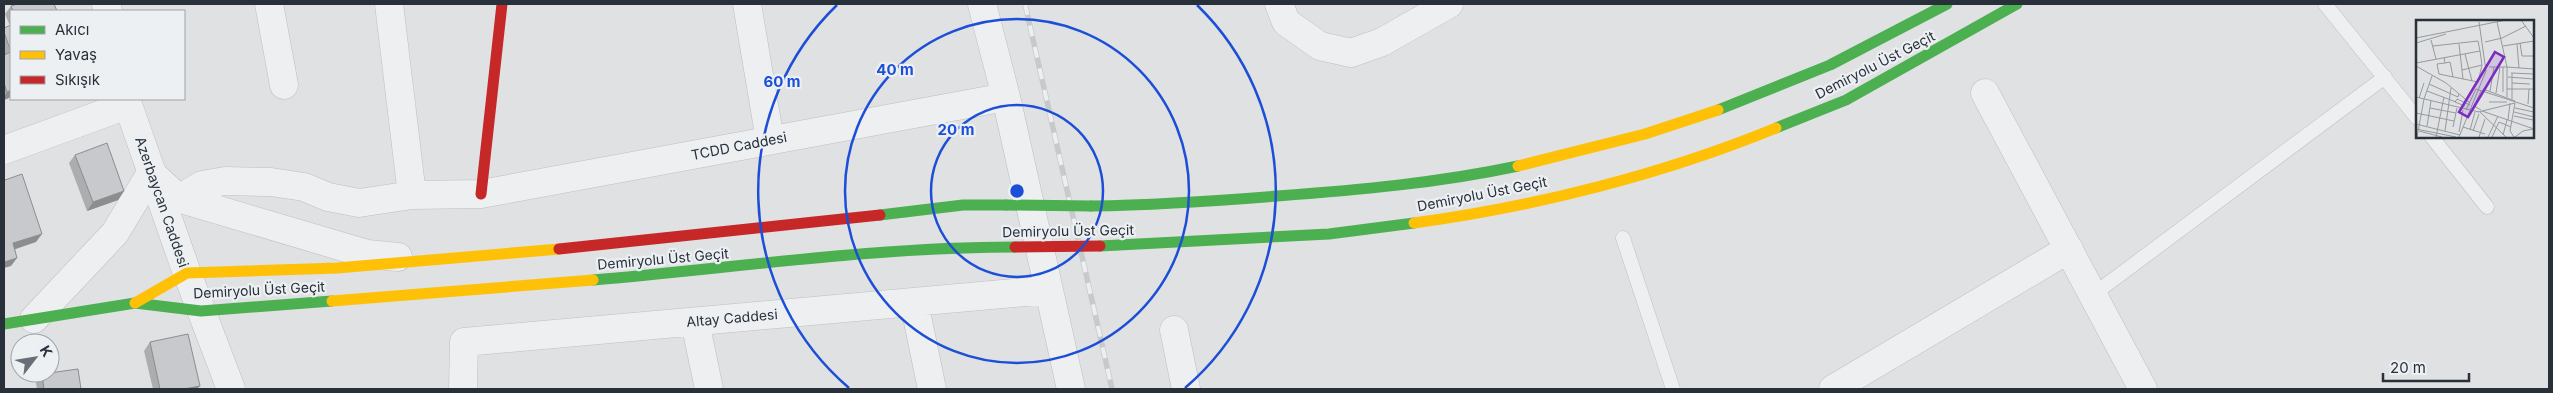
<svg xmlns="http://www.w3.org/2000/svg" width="2553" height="393" font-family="Inter,sans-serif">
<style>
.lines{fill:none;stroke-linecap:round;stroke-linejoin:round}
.lane-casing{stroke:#bdbfc1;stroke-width:15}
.street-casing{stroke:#bdbfc1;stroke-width:29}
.lane{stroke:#eeeff1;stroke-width:14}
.street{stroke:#eeeff1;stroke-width:28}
.fast{stroke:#4caf50;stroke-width:11}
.slow{stroke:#ffc107;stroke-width:11}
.jam{stroke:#c62828;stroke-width:11}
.rail-casing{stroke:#c8c9cb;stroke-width:5.5}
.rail{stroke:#ecf0f3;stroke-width:4;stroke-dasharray:11;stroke-linecap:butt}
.fast-bridge{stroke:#4caf50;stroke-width:11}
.jam-bridge{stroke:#c62828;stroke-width:11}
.wall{fill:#abadaf}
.shaded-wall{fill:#8b8d8f}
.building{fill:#c7c9cc;stroke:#8b8d8f}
.ring{fill:none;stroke:#1d4ed8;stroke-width:2.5}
.labels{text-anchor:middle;stroke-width:4.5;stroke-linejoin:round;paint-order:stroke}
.street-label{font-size:14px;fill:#28303a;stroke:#ecf0f3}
.inset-road{fill:none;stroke:#969a9f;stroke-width:1}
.view{fill:#7b2cbf;fill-opacity:0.15;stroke:#7b2cbf;stroke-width:2.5}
.inset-edge{fill:none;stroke:#28303a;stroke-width:2.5}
.centre{fill:#1d4ed8;stroke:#ecf0f3;stroke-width:2.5}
.ring-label{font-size:15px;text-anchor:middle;font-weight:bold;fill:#1d4ed8;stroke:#ecf0f3;stroke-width:4.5;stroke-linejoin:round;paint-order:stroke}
</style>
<rect width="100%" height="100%" fill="#dfe1e3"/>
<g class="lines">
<g class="lane-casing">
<path id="lane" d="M2325,4L2417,118
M2431,136L2487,207
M1623,238L1673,389
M2094,294L2385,77"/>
</g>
<g class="street-casing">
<path id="street" d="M106,4L108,11
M269,4L284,85
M389,4L412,195
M747,4L770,140
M982,4L1006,97
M1279,4L1286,22L1320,46L1351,53L1382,42L1449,4
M1985,93L2143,389
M126,99L187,273L231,389
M4,150L127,105
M181,198L202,185L225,181L271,182L304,187L328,197L359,203L412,195L481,194L1006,97L1071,389
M914,302L932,389
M34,319L115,233L151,173L178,198L367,254L398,257
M695,322L709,389
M1174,330L1186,389
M463,389L464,342L1048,290
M1833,389L2069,249"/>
</g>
<use href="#lane" class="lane"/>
<use href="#street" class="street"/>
<path class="fast" d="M1718,110L1830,65L1947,4
M1776,128L1846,100L2017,4
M1091,206C1153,205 1215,201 1277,196C1358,190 1438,183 1518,166
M880,215L963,205H1006
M1100,246L1329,234L1414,223
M593,280C733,268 874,247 1015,247
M4,324L135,303L201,311L332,301"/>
<path class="slow" d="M1518,166L1645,134L1718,110
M1414,223C1534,207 1664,174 1776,128
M332,301L593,280
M135,303L187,273L337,268L559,249"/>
<path class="jam" d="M481,194L502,4
M559,249L880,215"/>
<g class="rail-casing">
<path id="rail" d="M1025,4L1112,389"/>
</g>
<use href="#rail" class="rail"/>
<path class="fast-bridge" d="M1006,205L1091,206"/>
<path class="jam-bridge" d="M1015,247L1100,246"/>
</g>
<path class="wall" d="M11,6L57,11H11V97L4,100V28L10,26L5,14Z
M75,155L124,191L118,200L87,211L69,163Z
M150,342L197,389H153L144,351Z
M42,374L81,389H37L36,383Z"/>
<path class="shaded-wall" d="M11,90V97L4,100V97L7,92Z
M124,191L118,200L87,211L93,202Z
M42,234L36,242L7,252L13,243Z
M17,258L11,266L4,268V262Z
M200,386L197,389H184Z"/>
<path class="building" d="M17,4H54L57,11H13L11,6Z
M11,25V90L7,92L4,83V55L11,52L4,32V28Z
M107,143L124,191L93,202L75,155Z
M22,174L42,234L13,243L17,258L4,262V177L5,180Z
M188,334L200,386L184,389H160L150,342Z
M78,369L81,389H44L42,374Z"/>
<g class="ring">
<circle cx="1017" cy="191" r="86"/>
<circle cx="1017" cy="191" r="172"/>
<path d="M849 388A259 259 0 0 1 837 5M1197 5A259 259 0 0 1 1185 388"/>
</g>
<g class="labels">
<g class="street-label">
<text transform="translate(1875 65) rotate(-27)" y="5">Demiryolu Üst Geçit</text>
<text transform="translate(739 146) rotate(-11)" y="5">TCDD Caddesi</text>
<text transform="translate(1482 194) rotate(-11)" y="5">Demiryolu Üst Geçit</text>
<text transform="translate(162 202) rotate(71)" y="5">Azerbaycan Caddesi</text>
<text transform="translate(1068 231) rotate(-1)" y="5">Demiryolu Üst Geçit</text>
<text transform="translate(663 259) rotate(-5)" y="5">Demiryolu Üst Geçit</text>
<text transform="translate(259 290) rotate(-3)" y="5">Demiryolu Üst Geçit</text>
<text transform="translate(732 318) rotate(-5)" y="5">Altay Caddesi</text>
</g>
</g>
<g transform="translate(2416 20)">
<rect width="118" height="118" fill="#dfe1e3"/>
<path class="inset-road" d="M105,0L118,18M81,2L91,47L118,49M0,18L90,0M15,20L20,39M69,22L86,18L110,6M0,23L30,14M104,23L106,36H118M43,24L47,59M101,24L103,48M87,26L118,21M49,34L56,61M28,37L29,43L21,44L23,54L62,62L66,45L64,31M0,43L64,31L62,21L17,26M29,43L34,42L37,57M0,46L30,63L54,83M73,47H91V77M46,50L66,45M95,53L118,54M92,57L118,59M96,63L114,64M13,64L42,77L43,74M67,69L99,81M91,69H118M11,71L40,82M65,71L58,86L65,90M74,71L78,47M87,72V47M80,73L84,47M0,77L63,92M3,78L8,63M96,79V53M73,82H91M112,84L113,69M49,86L39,82L41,79L54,85M14,88L40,93M99,88L118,92M50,90L60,69L118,88M66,91L118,109M62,92L99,83L94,111L98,117M64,92L90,117M98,92L118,97M0,93L38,101M98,96L117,100M92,100L94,83M0,104L44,115M11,106L15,81M37,107L41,88M47,107L69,114M0,109L40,117M54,110L59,92M3,111L26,117M29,111L35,68M57,111L63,94M43,112L47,90M87,115L91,100M1,117L8,79L16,56M20,117L28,77M43,117L70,51L63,2M63,117L69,99M72,117L82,96M76,117L83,102L95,107M99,117L107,111L117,109"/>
<path class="view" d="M79,32L88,37L52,97L43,92Z"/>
<rect width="118" height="118" class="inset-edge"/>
</g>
<circle cx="1017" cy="191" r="8" class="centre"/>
<g class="ring-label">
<text x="895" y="75">40 m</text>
<text x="782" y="87">60 m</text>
<text x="956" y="135">20 m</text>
</g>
<rect width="2553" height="393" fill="none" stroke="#28303a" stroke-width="10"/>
<rect x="10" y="10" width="175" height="90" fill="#ecf0f3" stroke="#9ea3a9"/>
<rect x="20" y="26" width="25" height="8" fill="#4caf50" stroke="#9ea3a9"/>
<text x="55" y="35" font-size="15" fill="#28303a">Akıcı</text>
<rect x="20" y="51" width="25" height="8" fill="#ffc107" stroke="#9ea3a9"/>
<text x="55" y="60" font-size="15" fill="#28303a">Yavaş</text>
<rect x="20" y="76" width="25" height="8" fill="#c62828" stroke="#9ea3a9"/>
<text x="55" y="85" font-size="15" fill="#28303a">Sıkışık</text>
<g transform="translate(35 358) rotate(59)"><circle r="24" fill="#ecf0f3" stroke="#9ea3a9"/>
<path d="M0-4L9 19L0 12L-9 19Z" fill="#686e75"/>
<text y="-8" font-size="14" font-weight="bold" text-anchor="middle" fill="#28303a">K</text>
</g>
<path d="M2383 373v8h86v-8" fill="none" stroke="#28303a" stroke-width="2.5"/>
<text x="2390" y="373" font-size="15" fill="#28303a" stroke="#ecf0f3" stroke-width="4" paint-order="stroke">20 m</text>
</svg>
